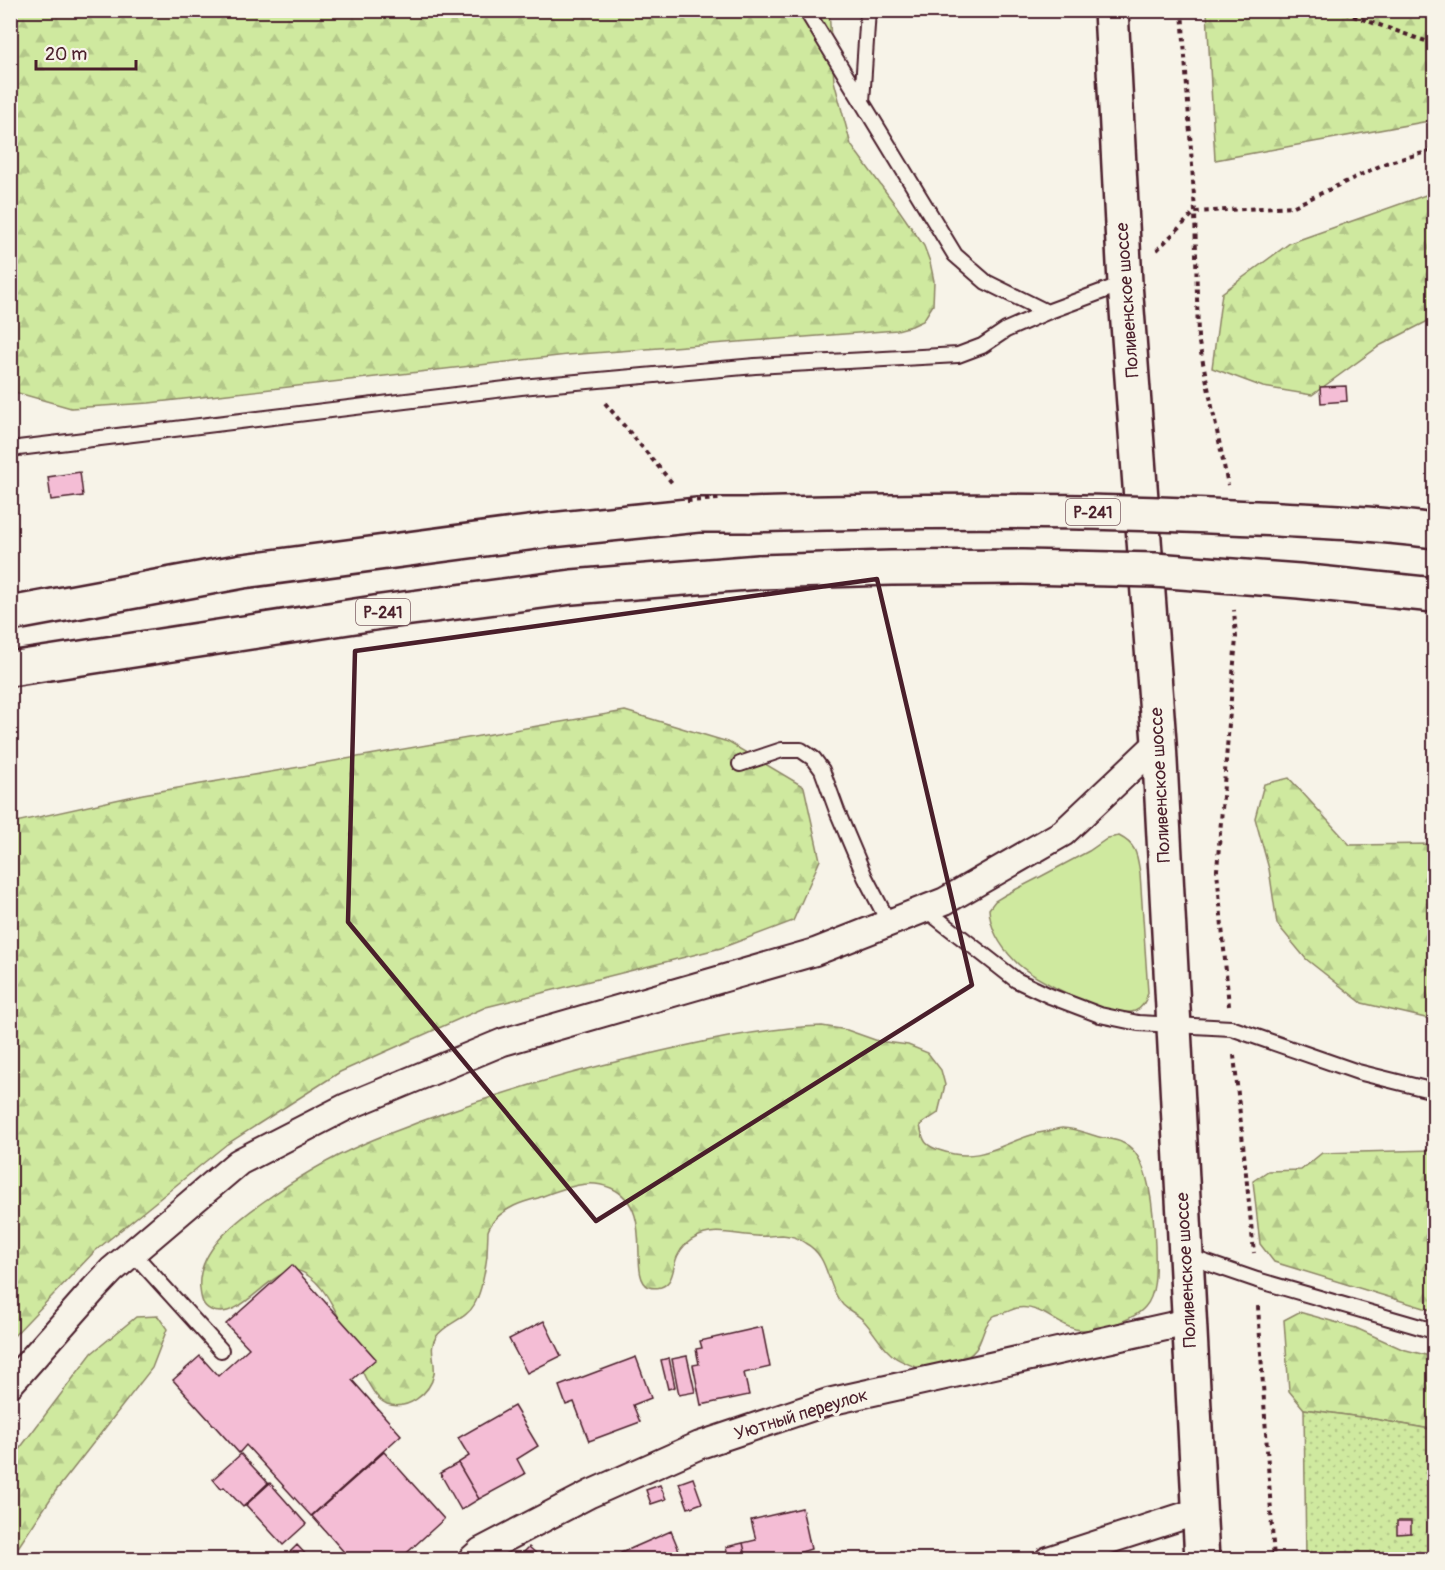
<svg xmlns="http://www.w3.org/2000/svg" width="1445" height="1570" font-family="Pangolin,sans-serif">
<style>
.green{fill:#cfe99f;stroke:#8c8465;stroke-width:1.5}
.forest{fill:url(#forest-firs);stroke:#8c8465;stroke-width:1.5}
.garden{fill:url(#garden-dots);stroke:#8c8465;stroke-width:1.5}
.building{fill:#f4bdd5;stroke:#4a1f2b;stroke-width:1.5}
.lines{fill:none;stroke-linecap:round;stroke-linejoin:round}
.lane-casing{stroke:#4a1f2b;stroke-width:18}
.street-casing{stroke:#4a1f2b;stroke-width:30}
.secondary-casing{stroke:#4a1f2b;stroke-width:38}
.highway-casing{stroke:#4a1f2b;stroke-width:38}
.path{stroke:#4a1f2b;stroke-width:4;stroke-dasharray:4.5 4.5;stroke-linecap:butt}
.lane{stroke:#f7f3e8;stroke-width:14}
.street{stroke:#f7f3e8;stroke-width:26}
.secondary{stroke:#f7f3e8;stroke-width:33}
.highway{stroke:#f7f3e8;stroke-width:33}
.highway-bridge-casing{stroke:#4a1f2b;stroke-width:38;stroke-linecap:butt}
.path-bridge{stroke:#4a1f2b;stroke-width:4;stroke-dasharray:4.5 4.5;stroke-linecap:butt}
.highway-bridge{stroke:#f7f3e8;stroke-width:33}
.marked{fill:none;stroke:#4a1f2b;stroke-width:4.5;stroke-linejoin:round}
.labels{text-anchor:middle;stroke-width:6;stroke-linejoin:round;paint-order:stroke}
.shield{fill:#f7f3e8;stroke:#7e5f64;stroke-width:1.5}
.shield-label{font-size:16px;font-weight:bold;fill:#4a1f2b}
.street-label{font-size:18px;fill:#4a1f2b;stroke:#f7f3e8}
</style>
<defs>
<pattern id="forest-firs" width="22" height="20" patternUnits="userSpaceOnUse" patternTransform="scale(1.5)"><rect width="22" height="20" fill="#cfe99f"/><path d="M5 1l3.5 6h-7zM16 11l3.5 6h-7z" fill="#b3c789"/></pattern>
<pattern id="garden-dots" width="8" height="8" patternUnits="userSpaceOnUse" patternTransform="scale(1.5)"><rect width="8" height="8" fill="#cfe99f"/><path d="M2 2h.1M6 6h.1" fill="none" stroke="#b3c789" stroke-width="1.8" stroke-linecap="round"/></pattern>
</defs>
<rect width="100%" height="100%" fill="#f7f3e8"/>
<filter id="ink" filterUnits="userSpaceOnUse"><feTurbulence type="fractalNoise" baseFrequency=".0167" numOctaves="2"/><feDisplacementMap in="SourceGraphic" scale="12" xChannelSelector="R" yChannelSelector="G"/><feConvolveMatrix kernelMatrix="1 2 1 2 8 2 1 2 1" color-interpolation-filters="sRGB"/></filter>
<g filter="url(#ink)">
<path class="green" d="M1119,836C1137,845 1137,855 1140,873L1148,993C1146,1001 1143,1008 1135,1011C1113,1020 1031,979 1015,961C1001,947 990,929 989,909L995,901L1005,895L1040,877L1089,851L1108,838Z"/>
<path class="forest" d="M10,11H829L834,81L851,145L897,207L924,246L930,262L934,281L933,305L923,321L912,326L897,330L567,355L149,403L71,408L11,391Z
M1207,11H1434V120L1215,160Z
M1434,192V318L1381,345L1312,395L1263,387L1212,368L1222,293L1290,243Z
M625,711L728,742L804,787L820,860L793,921L721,948L486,1007L340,1072L227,1144L95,1251L11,1339V823L143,794Z
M1289,778L1350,845L1434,844V1020L1362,1003L1306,959L1277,924L1269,869L1255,818L1264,784Z
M822,1026L847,1030L878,1041L908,1045L928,1053L941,1070L945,1085L938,1113L920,1125C923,1142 925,1146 942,1151C981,1164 1003,1142 1038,1133C1042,1133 1059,1128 1062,1128C1075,1128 1088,1134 1099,1137C1107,1139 1116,1139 1123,1143C1151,1154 1154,1219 1155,1246C1155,1264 1158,1293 1145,1307C1133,1321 1094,1333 1075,1329C1055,1324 1040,1304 1017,1308C1013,1309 1009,1311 1006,1312C1002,1314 997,1314 994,1316C983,1324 983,1340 976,1349C966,1363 935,1370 919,1368C914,1367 899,1360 896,1358C881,1348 875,1332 863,1320C857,1314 849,1311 843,1305C825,1285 831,1257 805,1243C796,1237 793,1236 782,1235C774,1235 765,1237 757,1236C730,1235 708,1224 685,1245C682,1248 680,1251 678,1255C672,1266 675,1282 661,1287C657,1288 652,1288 649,1287C626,1276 657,1208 611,1188C603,1185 596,1183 587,1184C571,1185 553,1192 538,1198C530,1200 522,1202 514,1206C504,1211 492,1219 488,1231C488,1233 487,1254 487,1256C485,1272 482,1291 474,1305C466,1320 445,1323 436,1337C428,1349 436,1361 434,1374C430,1394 407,1411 387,1404C359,1393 345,1302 310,1277C302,1271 297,1269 287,1272C264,1279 237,1322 211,1310C202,1306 201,1298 200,1289C196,1252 236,1221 263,1202C294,1180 326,1160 361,1145C380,1136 400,1130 419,1122C490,1096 562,1074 636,1057C697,1043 759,1028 822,1026Z
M1434,1150V1311L1274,1262L1260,1244L1253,1181L1268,1171L1301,1170L1322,1153Z
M1299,1312L1356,1328L1402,1349L1434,1357V1434L1430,1429L1374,1419L1304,1409L1289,1391L1284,1320Z
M158,1316L167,1329L152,1368L55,1492L11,1558V1460L92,1353L136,1317Z"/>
<path class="garden" d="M1304,1409L1374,1419L1430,1429L1434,1434V1559H1306Z"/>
<path class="building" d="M1346,386L1347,401L1321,403L1320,387Z
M80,472L83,496L51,500L48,477Z
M292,1265L376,1359L352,1380L401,1435L311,1516L246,1445L239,1453L173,1380L200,1356L218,1376L249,1348L226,1324Z
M544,1321L561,1356L527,1373L509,1339Z
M762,1327L770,1367L744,1373L749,1395L701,1405L693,1365L699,1364L696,1349L702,1348L700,1341Z
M687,1356L695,1392L679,1395L672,1359Z
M636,1357L651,1398L633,1405L640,1422L589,1441L574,1402L566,1405L559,1386Z
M669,1358L675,1387L668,1389L661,1360Z
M514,1406L538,1446L517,1459L525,1474L479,1499L458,1463L469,1456L458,1438Z
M384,1452L444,1519L399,1560H351L312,1516Z
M241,1454L268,1483L243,1507L224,1487L221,1489L213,1479Z
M458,1463L479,1499L461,1510L440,1473Z
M693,1478L702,1503L688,1508L679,1483Z
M270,1483L306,1524L283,1545L246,1505Z
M660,1485L666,1499L651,1504L646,1490Z
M802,1508L811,1549L798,1553L800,1560H747L743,1543L756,1540L751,1520Z
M1397,1521H1411V1533L1397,1534Z
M671,1531L683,1560H624L621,1553Z
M743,1543L747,1560H729L726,1547Z
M297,1545L311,1560H282Z
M529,1547L538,1555L533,1560H526L521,1555Z"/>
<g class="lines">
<g class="lane-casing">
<path id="lane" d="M806,10L955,255L986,282L1047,312
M862,102L868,10
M10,449L521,387L755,366L958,355L982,346L1006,330L1047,312L1125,283
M740,764L782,750H801L814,759L822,770L837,811L865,877L889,923
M925,909L1016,980L1050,996L1100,1015L1138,1023L1231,1028L1358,1072L1434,1091
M133,1253L221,1350
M1187,1256L1257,1280L1434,1331"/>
</g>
<g class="street-casing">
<path id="street" d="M10,1384L94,1289L112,1270L239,1162L346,1107L503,1042L815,952L945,901L1063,833L1159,742
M471,1560L481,1551L590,1494L700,1445L828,1402L1188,1322
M1048,1560L1199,1511"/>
</g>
<g class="secondary-casing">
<path id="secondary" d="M1111,10L1125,283L1159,742L1202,1560"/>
</g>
<g class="highway-casing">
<path id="highway" d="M10,614L243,571L551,530L698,515H750
M10,669L381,612L572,587L759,572"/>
</g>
<path class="path" d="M1182,10L1195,212L1198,338L1228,485
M1336,10L1434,44
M1157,250L1195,212L1294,206L1386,163L1434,150
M605,403L673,484
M1229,1006L1217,870L1236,638L1234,610
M1234,1055L1254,1253
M1258,1306L1274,1560"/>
<use href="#lane" class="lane"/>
<use href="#street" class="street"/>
<use href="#secondary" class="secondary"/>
<use href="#highway" class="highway"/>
<g class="highway-bridge-casing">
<path id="highway-bridge" d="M750,515C911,510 1070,509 1231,517C1299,520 1367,522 1434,531
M759,572L891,568L1023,567L1155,570L1299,581L1434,595"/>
</g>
<path class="path-bridge" d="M687,501L720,499"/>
<use href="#highway-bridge" class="highway-bridge"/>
</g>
</g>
<path class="marked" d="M877,579L972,985L596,1221L348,922L355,651Z"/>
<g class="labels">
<g class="shield">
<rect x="1066" y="499" width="54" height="26" rx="4.5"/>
<rect x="356" y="599" width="54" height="26" rx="4.5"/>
</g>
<g class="shield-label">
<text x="1093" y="518">Р-241</text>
<text x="383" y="618">Р-241</text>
</g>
<g class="street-label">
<text transform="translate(1127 300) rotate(-94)" y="6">Поливенское шоссе</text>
<text transform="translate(1160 785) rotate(-93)" y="6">Поливенское шоссе</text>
<text transform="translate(1186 1270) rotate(-93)" y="6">Поливенское шоссе</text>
<text transform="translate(801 1414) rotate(-17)" y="6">Уютный переулок</text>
</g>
</g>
<rect width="1445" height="1570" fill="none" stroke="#f7f3e8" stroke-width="36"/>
<rect x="18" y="18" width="1409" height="1534" fill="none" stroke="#4a1f2b" stroke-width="2" filter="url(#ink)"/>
<path d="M36 60v9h100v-9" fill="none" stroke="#4a1f2b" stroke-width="3"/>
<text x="45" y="60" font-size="18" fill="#4a1f2b" stroke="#f7f3e8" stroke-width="4.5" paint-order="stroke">20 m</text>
</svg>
